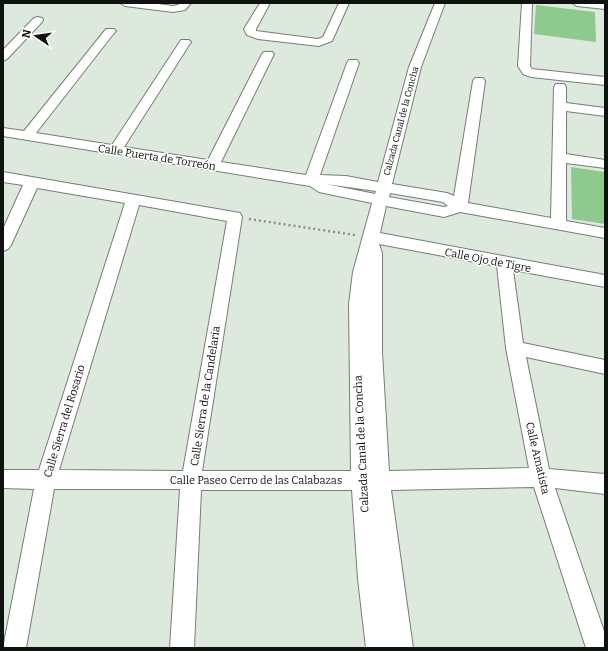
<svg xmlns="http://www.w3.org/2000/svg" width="608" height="651" font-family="Bitter,serif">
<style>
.green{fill:#8eca8e}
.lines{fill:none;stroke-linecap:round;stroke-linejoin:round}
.minor-casing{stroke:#757f75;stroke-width:2}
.path{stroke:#8a928a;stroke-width:2.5;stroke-dasharray:2 3;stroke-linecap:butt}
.minor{fill:#fff;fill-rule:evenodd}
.labels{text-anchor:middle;stroke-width:3;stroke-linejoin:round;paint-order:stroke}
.far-street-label{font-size:9px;fill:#0f130f;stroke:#fff}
.street-label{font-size:11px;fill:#0f130f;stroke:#fff}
</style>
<rect width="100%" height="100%" fill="#dee9de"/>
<path class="green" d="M536,5L595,12L596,42L534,34Z
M571,167L605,172V224L572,219Z"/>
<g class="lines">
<g class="minor-casing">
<path id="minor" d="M120,3H151L173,6L178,5L180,3H191L185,10L173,12L125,6Z
M260,3H270L256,29V31L318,39L323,37L339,3H349L332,41L319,46L258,39L247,35L244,29Z
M435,3H445L421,67L392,184L447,193L454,196L473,81L475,78H483L485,81L468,203L551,218L554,87L556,84H564L566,87V103L605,108V116L566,111V154L605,160V168L566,163V221L605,228V238L460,212L444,217L386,206L380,233L605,275V287L513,270L523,343L605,360V374L526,357L549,469L605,474V494L555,488L605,634V648H586L534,487L391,490L413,648H366L358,579L352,490H201L194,648H170L180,489H54L26,648H3L34,489L3,488V470H39L125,203L37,188L11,245L8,249L3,251V229L23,185L3,182V172L240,213L242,217L202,471H351L349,304L353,272L372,203L319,192L310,186L3,136V128L24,131L106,29H114L116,31L114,33L36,133L112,145L181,40H189L191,42L124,147L208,160L262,54L264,52H272L274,54L221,162L306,175L347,63L349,60H357L359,63L320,175L346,176L378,182L409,67ZM326,184L376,191L375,194ZM390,193L443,202L448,206L444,207L389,197ZM139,205L227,221L183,471L59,470ZM379,244L497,266L506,348L529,468L389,471L382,352V253Z
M522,3H532L530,66L532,69L605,77V85L531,77L523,74L518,66Z
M572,3H605V9L577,6Z
M38,17L42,18L43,20L42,22L7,59L3,61V50L34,18Z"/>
</g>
<path class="path" d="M249,219L355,235"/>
<use href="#minor" class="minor"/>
</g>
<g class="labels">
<g class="far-street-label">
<text transform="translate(401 121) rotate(-75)" y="3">Calzada Canal de la Concha</text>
</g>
<g class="street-label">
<text transform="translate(157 157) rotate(9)" y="4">Calle Puerta de Torreón</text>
<text transform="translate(488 260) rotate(11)" y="4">Calle Ojo de Tigre</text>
<text transform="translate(205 396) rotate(-81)" y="4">Calle Sierra de la Candelaria</text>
<text transform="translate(64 421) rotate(-73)" y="4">Calle Sierra del Rosario</text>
<text transform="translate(361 444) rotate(-93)" y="4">Calzada Canal de la Concha</text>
<text transform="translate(538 458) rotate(77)" y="4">Calle Amatista</text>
<text x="256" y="484">Calle Paseo Cerro de las Calabazas</text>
</g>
</g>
<rect width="608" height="651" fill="none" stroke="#0f130f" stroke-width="8"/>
<g transform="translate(36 36) rotate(283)" stroke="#ffffff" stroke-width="3" paint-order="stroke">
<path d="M0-3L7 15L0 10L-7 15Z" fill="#0f130f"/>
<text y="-6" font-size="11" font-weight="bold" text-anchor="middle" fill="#0f130f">N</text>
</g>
</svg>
